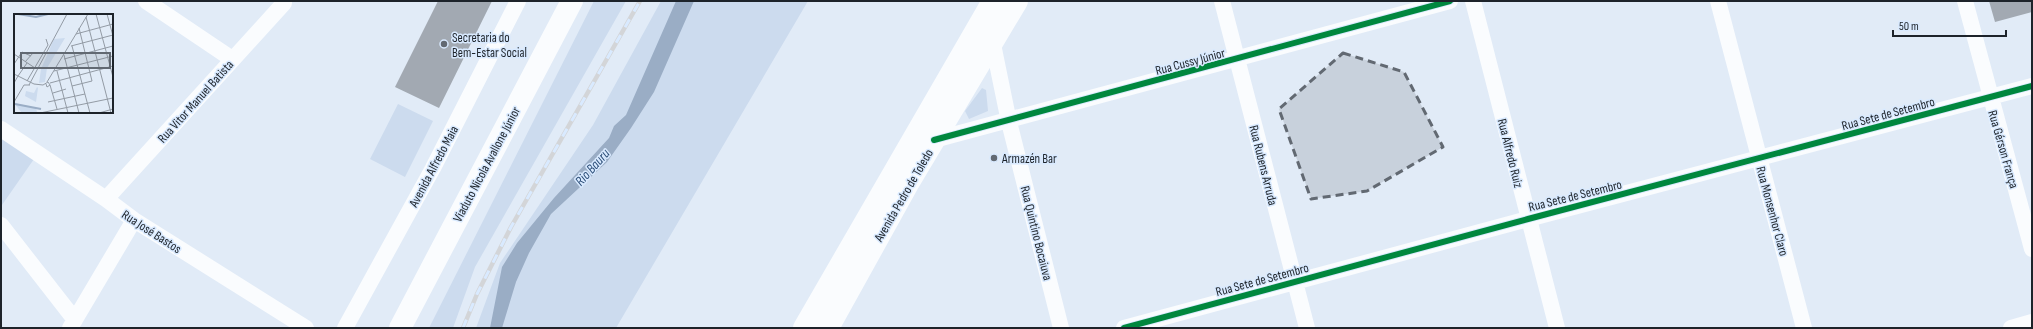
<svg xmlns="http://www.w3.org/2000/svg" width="2033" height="329" font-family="'Sofia Sans Condensed',sans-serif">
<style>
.green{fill:#ccdbee}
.water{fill:#9aadc5}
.building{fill:#a2a9b2}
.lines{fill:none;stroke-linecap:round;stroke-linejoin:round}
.minor{stroke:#fafcfe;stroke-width:16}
.secondary{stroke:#fafcfe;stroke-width:22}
.rail-casing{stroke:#d3d5d8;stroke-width:4.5}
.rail{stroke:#d9eaff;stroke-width:3;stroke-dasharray:9;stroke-linecap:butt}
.cycleway-casing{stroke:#d9eaff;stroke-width:8}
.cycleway{stroke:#00873e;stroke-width:6}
.marked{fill:#626972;fill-opacity:0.2;stroke:#626972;stroke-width:3;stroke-dasharray:8 5;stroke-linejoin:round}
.poi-dot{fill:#626972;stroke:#d9eaff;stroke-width:1.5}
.labels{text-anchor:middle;stroke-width:3;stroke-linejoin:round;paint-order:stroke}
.poi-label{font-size:13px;fill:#1d232a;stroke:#d9eaff;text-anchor:start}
.street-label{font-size:13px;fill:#1d232a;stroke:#d9eaff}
.water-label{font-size:14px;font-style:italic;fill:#2c4e78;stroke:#d9eaff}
.inset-river{fill:none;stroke:#9aadc5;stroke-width:2}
.inset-road{fill:none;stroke:#939ba5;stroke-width:1}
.view{fill:#626972;fill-opacity:0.15;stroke:#626972;stroke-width:2}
.inset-edge{fill:none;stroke:#1d232a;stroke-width:2}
</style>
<rect width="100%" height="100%" fill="#e1ebf7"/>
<path class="green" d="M594,1H626L475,267L453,328H429Z
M661,1H808L616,328H476L500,263L593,125Z
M982,88L986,90L988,111L969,119L965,111Z
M398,104L433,121L405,177L370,159Z
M1,137L34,159L2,205H1Z"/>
<path class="water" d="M676,1H694L654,92L631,128L607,162L551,214L529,253L516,282L502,328H490L502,267L517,243L554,198L609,138L614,126L626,115Z"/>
<path class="building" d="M438,1H492L439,108L395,87Z
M1989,1H2032V12L1995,22Z"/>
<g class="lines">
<path class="minor" d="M146,1L232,59
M1222,1L1307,328
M1473,1L1557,328
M1718,1L1804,328
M1965,1L2032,249
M993,44L1009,122L1061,328
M1,129L106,199L134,220L306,328
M934,140L1450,1
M106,199L284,3
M1,225L75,320
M70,328L134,220
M345,328L433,168L518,1
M1124,328L1528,219L2032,86
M2011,328L2032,322"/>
<path class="secondary" d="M400,328L572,1
M804,328L993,1
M828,328L909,182L1017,1"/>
<g class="rail-casing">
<path id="rail" d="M463,328L477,294L511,227L640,1"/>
</g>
<use href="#rail" class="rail"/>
<g class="cycleway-casing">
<path id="cycleway" d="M934,140L1450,1
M1124,328L1528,219L2032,86"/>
</g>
<use href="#cycleway" class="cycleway"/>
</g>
<path class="marked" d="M1343,53L1404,72L1443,147L1367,191L1311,199L1279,109Z"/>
<g class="poi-dot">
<circle cx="444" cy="44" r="4"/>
<circle cx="994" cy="158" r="4"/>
</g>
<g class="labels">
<g class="poi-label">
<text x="452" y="42">Secretaria do<tspan x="452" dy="15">Bem-Estar Social</tspan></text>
<text x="1002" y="163">Armazén Bar</text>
</g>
<g class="street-label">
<text transform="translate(1190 61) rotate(-15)" y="5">Rua Cussy Júnior</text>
<text transform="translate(195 101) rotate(-48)" y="5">Rua Vitor Manuel Batista</text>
<text transform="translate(1888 113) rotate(-15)" y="5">Rua Sete de Setembro</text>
<text transform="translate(2004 149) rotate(74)" y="5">Rua Gérson França</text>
<text transform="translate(1511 153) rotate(76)" y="5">Rua Alfredo Ruiz</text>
<text transform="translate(486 164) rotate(-62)" y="5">Viaduto Nicola Avallone Júnior</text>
<text transform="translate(1264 165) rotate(76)" y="5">Rua Rubens Arruda</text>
<text transform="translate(433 166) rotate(-62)" y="5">Avenida Alfredo Maia</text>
<text transform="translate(903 195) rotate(-60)" y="5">Avenida Pedro de Toledo</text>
<text transform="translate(1575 195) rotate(-14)" y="5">Rua Sete de Setembro</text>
<text transform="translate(1773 211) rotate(75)" y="5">Rua Monsenhor Claro</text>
<text transform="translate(152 231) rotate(33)" y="5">Rua José Bastos</text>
<text transform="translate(1037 233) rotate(76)" y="5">Rua Quintino Bocaiuva</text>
<text transform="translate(1262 279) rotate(-15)" y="5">Rua Sete de Setembro</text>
</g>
<g class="water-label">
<text transform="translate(592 167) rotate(-48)" y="5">Rio Bauru</text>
</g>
</g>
<g transform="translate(14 14)">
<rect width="99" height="99" fill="#e1ebf7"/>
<path d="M51,24L33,54L31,68L25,69L27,55L40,25ZM23,73L24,74L22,88L11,82L12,77L20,79ZM0,89L22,94L23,98L8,99Z" fill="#ccdbee"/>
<path class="inset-river" d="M4,0L22,3L34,0M1,90L27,95"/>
<path class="inset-road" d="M82,0L99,63M93,0L99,22M72,3L97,99M62,20L74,0M57,32L99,21M58,32L76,99M0,40L21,54M50,41L65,99M50,45L99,32M11,48L19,39M0,50L8,38L17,42M40,57L99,42M43,57L54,99M0,60L4,62L13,49M13,67L34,31L32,25M33,68L62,20L99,10M0,69L4,62L20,70L29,71L34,68L36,71L33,73L32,70M36,69L99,52M15,71L53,0M36,71L43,95M58,72L78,67L65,14M39,79L52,75M0,88L10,71H16M34,88L71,80M26,99L99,84M85,99L99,95"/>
<path class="view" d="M7,39H96V54H7Z"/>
<rect width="99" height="99" class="inset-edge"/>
</g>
<rect width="2033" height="329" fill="none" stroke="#1d232a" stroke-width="4"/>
<path d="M1893 30v6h113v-6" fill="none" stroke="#1d232a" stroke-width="2"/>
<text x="1899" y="30" font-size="12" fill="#1d232a" stroke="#d9eaff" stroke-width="3" paint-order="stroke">50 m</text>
</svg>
